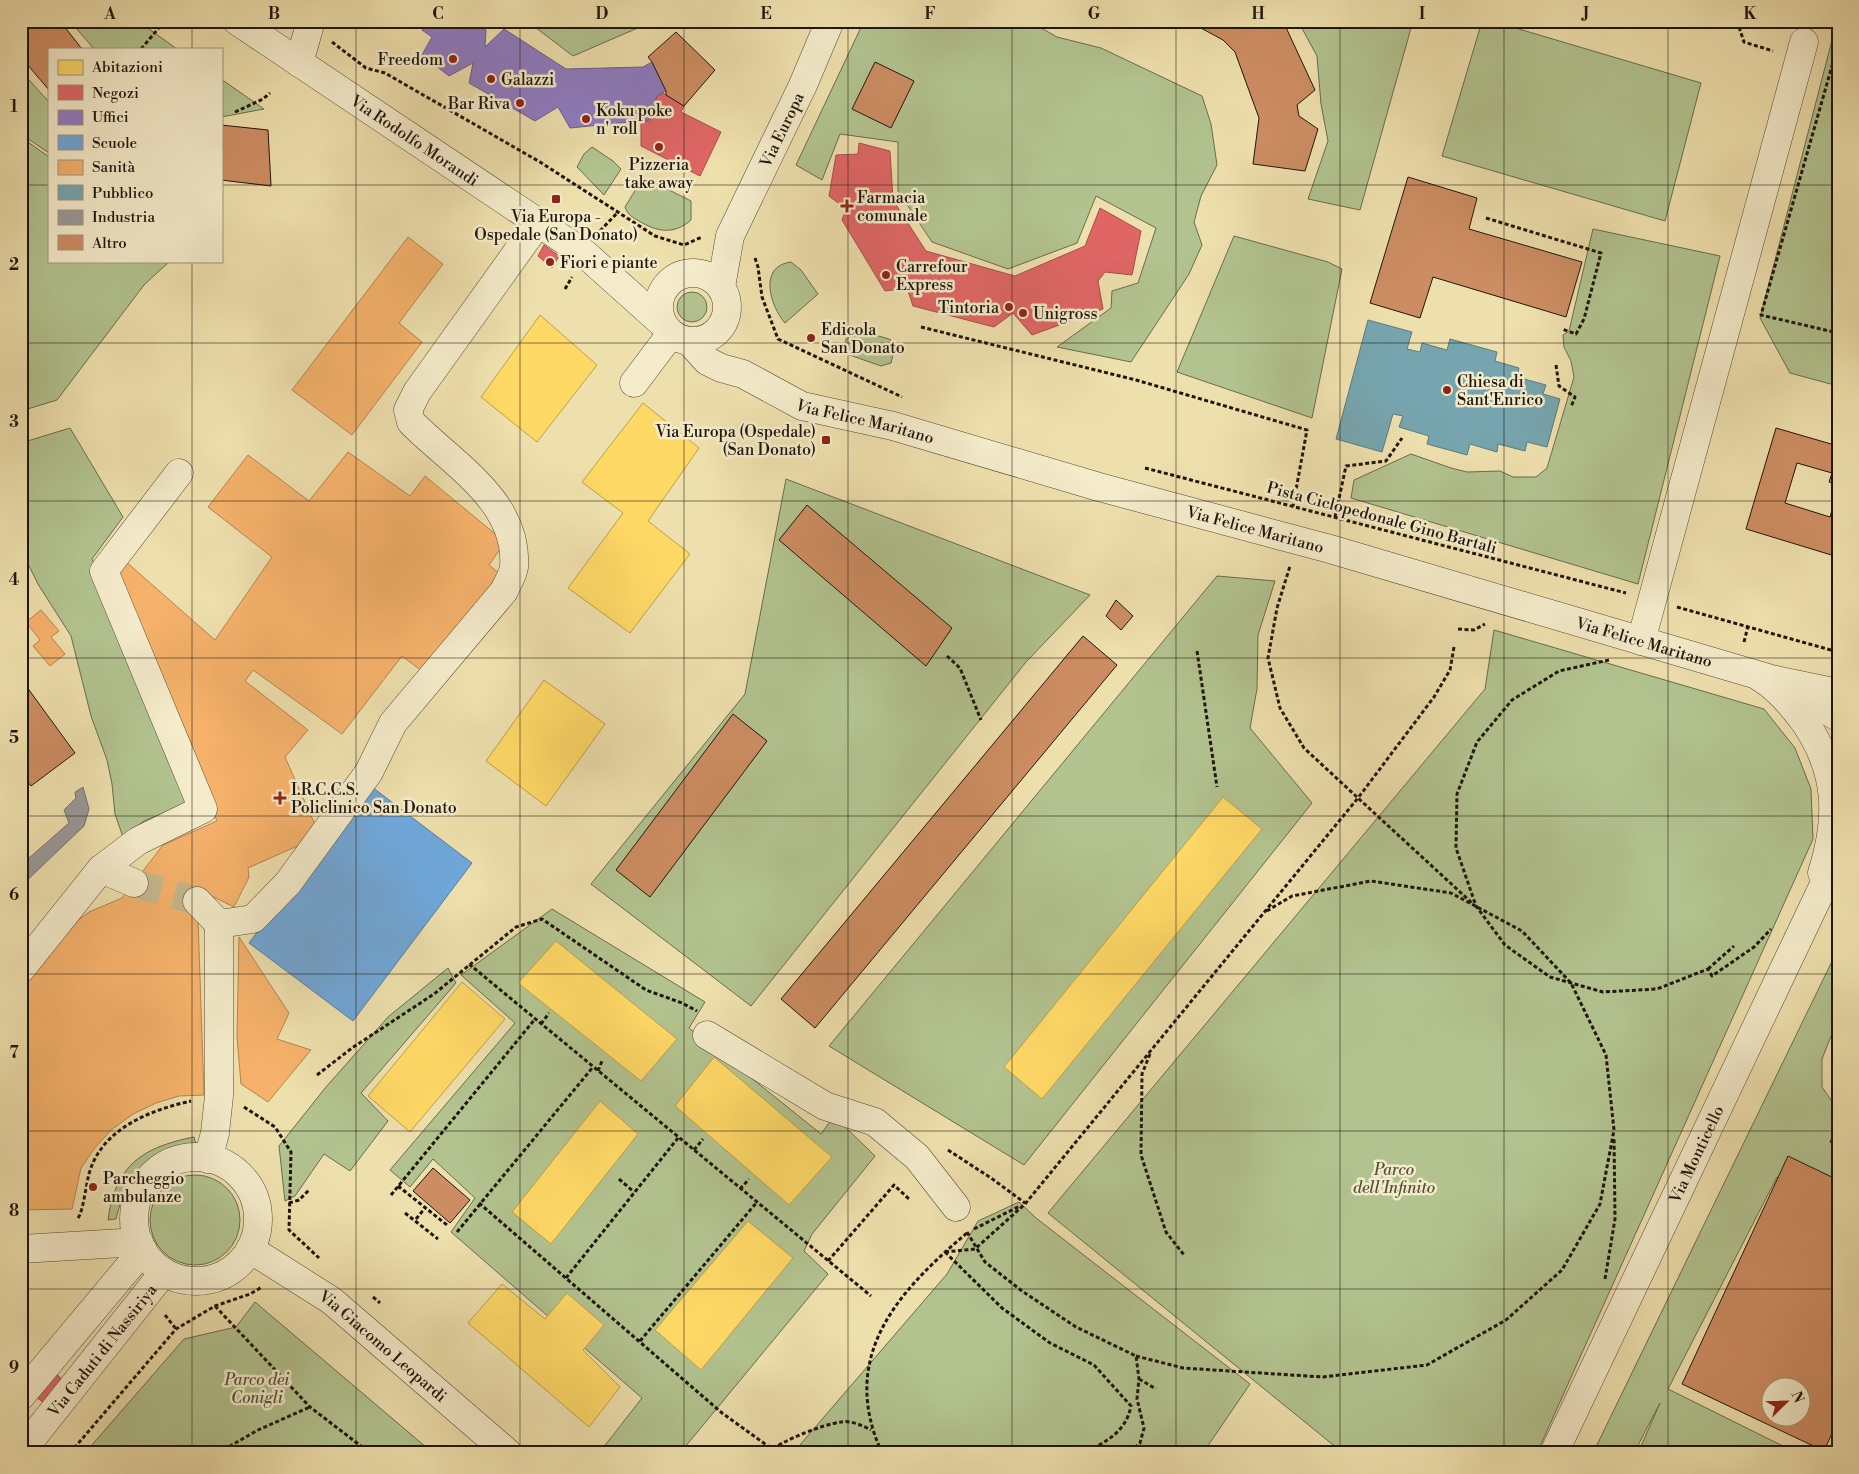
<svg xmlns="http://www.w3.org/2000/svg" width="1859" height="1474" font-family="'Libre Bodoni',serif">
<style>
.green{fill:#b2c38f;stroke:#686c4e}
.homes{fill:#ffd966;stroke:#bc9e4b}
.shops{fill:#e06666;stroke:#a64e4b}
.offices{fill:#8e7cc3;stroke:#6d5d8c}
.schools{fill:#6fa8dc;stroke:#577c9e}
.health{fill:#f6b26b;stroke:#b6834e}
.public{fill:#76a5af;stroke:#5c7a7e}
.industry{fill:#999;stroke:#74716f}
.building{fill:#cd8d62;stroke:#1f150c;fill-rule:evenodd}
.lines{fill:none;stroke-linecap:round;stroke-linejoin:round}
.minor-tunnel{stroke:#c5b78d;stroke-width:28;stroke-dasharray:28 14;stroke-linecap:butt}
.minor-casing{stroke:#534834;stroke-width:29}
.path{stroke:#1f150c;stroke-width:3;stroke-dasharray:4 2.5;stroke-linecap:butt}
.minor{stroke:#f4ebca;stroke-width:28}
.grid{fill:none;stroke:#1f150c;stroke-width:1;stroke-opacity:0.55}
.poi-dot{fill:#8f2418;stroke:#f4ebca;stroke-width:2}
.labels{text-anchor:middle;stroke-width:5;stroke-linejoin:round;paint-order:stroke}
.poi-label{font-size:16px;fill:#1f150c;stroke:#f4ebca;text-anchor:start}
.street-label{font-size:16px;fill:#1f150c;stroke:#f4ebca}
.park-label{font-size:16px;font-style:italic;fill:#52523a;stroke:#f4ebca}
.neatline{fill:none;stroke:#1f150c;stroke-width:2}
.grid-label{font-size:16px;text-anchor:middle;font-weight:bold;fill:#1f150c}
</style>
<rect width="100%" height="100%" fill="#eee0ad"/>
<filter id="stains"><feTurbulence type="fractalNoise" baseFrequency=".004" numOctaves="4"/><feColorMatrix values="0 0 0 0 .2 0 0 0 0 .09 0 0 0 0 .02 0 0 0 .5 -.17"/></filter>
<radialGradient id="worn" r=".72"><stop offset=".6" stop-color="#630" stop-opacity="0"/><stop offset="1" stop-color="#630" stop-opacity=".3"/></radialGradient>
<path class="green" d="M70,21H138L177,49H94Z
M527,21H646L640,27L573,56Z
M864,21H1029L1057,37L1101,48L1202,96L1211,124L1217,165L1201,196L1194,222L1202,245L1189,274L1131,362L1057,347L1111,308L1112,291L1138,283L1156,228L1096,196L1077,243L1008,269L932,242L898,191V142L840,134L822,180L796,165Z
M1298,21H1413L1360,210L1308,199L1328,141L1321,104L1317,56Z
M1482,21H1492L1701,83L1665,221L1442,156Z
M1837,21H1838V386L1790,373L1760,318Z
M21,71L49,102V153L21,134Z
M221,79L264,109L221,117Z
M21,137L49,157V261H170L144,285L57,400L21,411Z
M592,147L613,161L621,169L604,195L577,167L584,154Z
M647,179L691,201V220C674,235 657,232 639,221C632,217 628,215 625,207L641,181Z
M1593,229L1720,256L1638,584L1351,498L1354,480L1411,454L1451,468L1467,472L1500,471L1513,477H1536L1547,468L1574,377L1571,361L1564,347L1563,335L1569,331Z
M1234,236L1328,262L1342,269L1312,418L1177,372Z
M791,262L801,270L818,294L785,323C770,306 758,266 791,262Z
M677 307a15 15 0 1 1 30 0a15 15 0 1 1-30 0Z
M861,331L889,339L896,343L891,363L881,366L844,353L846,339L852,332Z
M70,428L123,517L92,559L191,802L144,821L123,837L115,814L112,784L107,760L91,716L71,636L38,584L21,550V443Z
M786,479L1090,595L1026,662L751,1006L591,884L745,694Z
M1217,576L1275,581L1258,635L1257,689L1250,728L1312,803L1024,1165L829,1046Z
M1494,630L1764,709L1795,748L1811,789L1813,839L1537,1453H1343L1048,1213L1485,689Z
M552,909L705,1002L689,1028L821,1134L834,1116L875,1156L812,1234L804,1251L828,1274L680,1453H599L642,1398L451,1232L475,1198L433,1159L410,1187L390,1170L515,1023L461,975Z
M1838,949V1027L1835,1026L1822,1059V1087L1838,1110V1209L1777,1177L1668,1389L1797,1453H1638L1660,1403L1634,1453H1593Z
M448,968L456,983L361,1093L388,1121L350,1171L324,1154L295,1196L285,1201L279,1146L326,1087L388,1017Z
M194,1137L196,1145C146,1154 128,1169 116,1219L108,1220C115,1165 143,1147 194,1137Z
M150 1220a45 45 0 1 1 90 0a45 45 0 1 1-90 0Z
M1019,1202L1036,1218L1250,1384L1203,1453H793L947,1274L978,1221Z
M255,1302L433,1453H85L184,1339L236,1327Z"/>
<path class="homes" d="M540,315L597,365L537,442L481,397Z
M643,403L699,448L648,521L690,554L630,633L568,588L623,513L582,482Z
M544,680L605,724L546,806L486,761Z
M1223,797L1262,829L1042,1099L1004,1067Z
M556,941L677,1039L641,1081L518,983Z
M462,982L505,1019L410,1132L368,1096Z
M714,1057L832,1157L789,1205L675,1106Z
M600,1101L638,1134L551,1244L512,1212Z
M748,1221L793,1258L701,1370L655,1330Z
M502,1284L545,1319L567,1293L604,1325L583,1350L620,1387L589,1427L468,1323Z"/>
<path class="shops" d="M663,93L684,106L681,112L721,132L700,176L641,146V121H650L657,96Z
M859,143L890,151L893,200L926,251L1015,276L1085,246L1100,208L1141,231L1132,275L1105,272L1098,281L1103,309L1032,335L1013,313L994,327L913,306L907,288L885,291L842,220L846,209L829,196L836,155L858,154Z
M544,245L559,256L552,268L538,256Z
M51,1369L63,1380L44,1403L31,1393Z"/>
<path class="offices" d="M428,21H470L486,30L485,47L504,29L566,69L643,67L652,62L666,91L657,96L649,120L570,128L558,107L535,121L469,83L473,63L449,76L422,55L432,37L422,30Z"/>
<path class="schools" d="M368,784L472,863L353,1021L249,943Z"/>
<path class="health" d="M408,237L443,264L399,323L422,342L352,435L292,390Z
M348,452L410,496L425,476L505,542L489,565L506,579L427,675L402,656L342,734L253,670L245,681L308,730L285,757L320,836L248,868L249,877L234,907L197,889L204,1095L179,1096L156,1103L133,1114L111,1130L94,1149L81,1168L72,1209L21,1210V986L57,936L89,912L122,898L163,845L217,821L111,577L124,560L215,640L272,557L208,507L248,455L309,501Z
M41,610L59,631L51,637L65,654L50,666L33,646L40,640L26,622Z
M239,937L289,1013L277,1039L311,1050L268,1102L241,1084L237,1037Z"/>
<path class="public" d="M1368,320L1412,332L1407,349L1420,352L1422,343L1447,350L1450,339L1497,352L1495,361L1519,368L1517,377L1546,385L1543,394L1560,399L1547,447L1527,442L1525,451L1498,444L1497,452L1470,444L1467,455L1427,444L1429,436L1399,427L1403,416L1393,414L1382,452L1336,439Z"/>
<path class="industry" d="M83,787L89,809L84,826L21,886V865L69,823L64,810L76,798L75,792Z"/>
<path class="building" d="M21,21H60L82,49H49V90L21,57Z
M1188,21H1283L1315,90L1297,105L1299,116L1318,129L1305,171L1253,164L1259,118L1235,52L1223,40Z
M676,32L715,70L684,106L666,95V91L652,62L648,57Z
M875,62L914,81L891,128L852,109Z
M221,125L268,130L271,186L221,180Z
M1408,177L1477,198L1469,229L1582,262L1566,317L1433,277L1420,318L1370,303Z
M1776,428L1838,446V485L1829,482L1832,473L1797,463L1785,503L1830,517L1836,496L1838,497V557L1746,529Z
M807,505L952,628L926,666L779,540Z
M1116,600L1133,616L1121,630L1106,616Z
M1083,636L1117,665L815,1028L781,999Z
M21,679L75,753L31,786L21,774Z
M733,714L767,741L650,897L616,870Z
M1838,1126V1146L1830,1142Z
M1788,1156L1838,1180V1420L1824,1451L1682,1384ZM1772,1386H1802V1416H1772Z
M433,1168L470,1200L450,1223L413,1191Z"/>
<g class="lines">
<path class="minor-tunnel" d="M134,883L197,901"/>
<g class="minor-casing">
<g id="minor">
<path id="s1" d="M237,21L585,254L661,322"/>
<path d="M299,63L311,21"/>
<circle cx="693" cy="307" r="34"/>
<path id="s2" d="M721,287L730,236L803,85L830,21"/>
<path id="s3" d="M690,342L707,361L721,368L743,374L802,406L893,426L1099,487L1330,549L1771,679L1838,693"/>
<path d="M634,383L671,334"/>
<path d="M1641,641L1804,42"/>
<path d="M1761,678C1778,688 1792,705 1804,721C1838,770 1840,817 1822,873"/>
<path d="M1796,693L1838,717"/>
<path d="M101,869L134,883"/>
<path d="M197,901L219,924"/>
<path d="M21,969L101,869L138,841L203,809L104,571L179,473"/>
<path d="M707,1035L825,1106L875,1122L917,1157L956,1207"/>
<circle cx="196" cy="1219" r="62"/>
<path d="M208,1159L215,1133L219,1096V924L253,919L288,883L369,772L393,723L504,591C507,584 513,575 514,567C519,501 451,463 411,422L408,410L417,392L538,223"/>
<path d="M21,1249L139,1242"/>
<path id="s4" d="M250,1249L332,1301L508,1453"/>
<path d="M21,1396L143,1250"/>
<path id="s5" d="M21,1452L160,1277L161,1270"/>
<path id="s6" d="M1554,1453L1838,855"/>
</g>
</g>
<path class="path" d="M1737,21L1744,42L1773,51
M332,42L366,68L385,73L540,162L655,236L684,245L702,237
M1838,45L1761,315L1838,333
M141,49L158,29L161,21
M235,112L263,99L270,93
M1486,218L1601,253L1584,319L1576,334L1562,329
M600,231L618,212
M755,258L758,267L762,297L778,339L902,397
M565,289L572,277
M921,327L1136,380L1307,430L1293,506
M1556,365L1559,386L1575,397L1571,407
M1145,468L1626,593
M1335,517L1346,466L1386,461L1402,438
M1677,607L1838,652
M1458,629L1474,630L1485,624
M1744,642L1748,626
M1454,647L1450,670L1434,697L1358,798L1472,903
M1197,651L1217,787
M947,656L960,668L981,720
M1609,660L1559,671L1512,700L1477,742L1457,794L1456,848L1476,906L1505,945L1550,977L1603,992L1657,989L1708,969L1712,976L1754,947L1771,929
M469,964L871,1296
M1708,969L1734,946
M541,1024L549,1013
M1150,1054L1142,1074L1141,1155L1166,1232L1184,1255
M598,1071L602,1061
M317,1075L352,1048L434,994L516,927L542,919L646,990L682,1003L697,1011
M244,1107L275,1127L291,1152L289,1230L319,1258
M694,1150L703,1139
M948,1150L991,1178L1025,1203
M619,1179L634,1192
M398,1186L447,1225
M740,1189L749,1179
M391,1195L535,1019
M289,1203L299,1200L310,1189
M479,1203L722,1413L772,1449
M405,1213L438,1239
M78,1218C83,1212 86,1185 89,1174C101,1129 150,1110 191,1101
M416,1219L425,1208
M974,1229L1020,1206
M457,1232L593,1067
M967,1232L985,1262L1022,1291L1076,1327L1136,1356L1139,1379L1137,1399L1144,1428L1140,1443L1129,1453
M945,1252L975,1249L1025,1204L1358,798L1304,748L1280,708L1268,658L1277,608L1290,566
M945,1252L1002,1308L1050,1343L1094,1365L1131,1406C1126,1432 1106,1442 1084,1453
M828,1261L894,1185L910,1200
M566,1278L678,1138
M1605,1279L1615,1219L1614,1138
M373,1297L380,1303
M215,1306L310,1407L370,1453
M165,1315L176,1329
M640,1341L757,1202
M1136,1356L1183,1368L1323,1377L1427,1365L1506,1320L1562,1270L1600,1204L1614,1130L1606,1055L1571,983L1522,931L1451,893L1371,881L1292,896L1265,912
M1139,1379L1156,1389
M70,1453L176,1329L215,1306L250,1294L262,1287
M218,1453L258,1430L310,1407
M768,1453C780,1441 824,1424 841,1422C851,1420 863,1426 871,1430
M882,1453C838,1357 897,1292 967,1233"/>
<use href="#minor" class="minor"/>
</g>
<path class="grid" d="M192,21V49M356,21V1453M520,21V1453M684,21V1453M848,21V1453M1012,21V1453M1176,21V1453M1340,21V1453M1504,21V1453M1668,21V1453M21,185H49M221,185H1838M192,261V1453M21,343H1838M21,501H1838M21,658H1838M21,816H1838M21,974H1838M21,1131H1838M21,1289H1838"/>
<g class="poi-dot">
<circle cx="453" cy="59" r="5"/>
<circle cx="491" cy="79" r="5"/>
<circle cx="520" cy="103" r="5"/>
<circle cx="586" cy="119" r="5"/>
<circle cx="659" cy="147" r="5"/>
<rect x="551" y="194" width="10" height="10" rx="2.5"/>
<path d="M844.5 198.5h5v5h5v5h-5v5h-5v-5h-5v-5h5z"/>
<circle cx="550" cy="262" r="5"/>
<circle cx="886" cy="275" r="5"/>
<circle cx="1009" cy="307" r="5"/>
<circle cx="1023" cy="313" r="5"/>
<circle cx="811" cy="338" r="5"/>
<circle cx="1447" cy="390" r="5"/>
<rect x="821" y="435" width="10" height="10" rx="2.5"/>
<path d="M277.5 790.5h5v5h5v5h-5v5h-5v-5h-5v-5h5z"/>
<circle cx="93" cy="1187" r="5"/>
</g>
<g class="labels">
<g class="poi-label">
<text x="443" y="65" text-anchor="end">Freedom</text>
<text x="501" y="85">Galazzi</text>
<text x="510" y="109" text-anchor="end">Bar Riva</text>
<text x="596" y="116">Koku poke<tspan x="596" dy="18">n' roll</tspan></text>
<text x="659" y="170" text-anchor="middle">Pizzeria<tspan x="659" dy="18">take away</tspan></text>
<text x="857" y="203">Farmacia<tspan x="857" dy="18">comunale</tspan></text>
<text x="556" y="222" text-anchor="middle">Via Europa -<tspan x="556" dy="18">Ospedale (San Donato)</tspan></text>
<text x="560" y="268">Fiori e piante</text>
<text x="896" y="272">Carrefour<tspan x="896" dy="18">Express</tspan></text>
<text x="999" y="313" text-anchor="end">Tintoria</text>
<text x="1033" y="319">Unigross</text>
<text x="821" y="335">Edicola<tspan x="821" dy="18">San Donato</tspan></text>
<text x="1457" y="387">Chiesa di<tspan x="1457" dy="18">Sant'Enrico</tspan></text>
<text x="816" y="437" text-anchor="end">Via Europa (Ospedale)<tspan x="816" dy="18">(San Donato)</tspan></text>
<text x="291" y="795">I.R.C.C.S.<tspan x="291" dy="18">Policlinico San Donato</tspan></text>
<text x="103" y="1184">Parcheggio<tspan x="103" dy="18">ambulanze</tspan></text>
</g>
<g class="street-label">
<text dy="6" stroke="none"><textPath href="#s2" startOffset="170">Via Europa</textPath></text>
<text dy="6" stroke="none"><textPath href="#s1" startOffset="214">Via Rodolfo Morandi</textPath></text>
<text dy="6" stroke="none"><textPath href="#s3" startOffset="196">Via Felice Maritano</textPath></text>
<text transform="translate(1382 517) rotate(15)" y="6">Pista Ciclopedonale Gino Bartali</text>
<text dy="6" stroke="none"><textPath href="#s3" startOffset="601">Via Felice Maritano</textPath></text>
<text dy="6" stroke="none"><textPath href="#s3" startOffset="1006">Via Felice Maritano</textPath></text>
<text dy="6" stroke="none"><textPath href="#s6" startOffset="331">Via Monticello</textPath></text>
<text dy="6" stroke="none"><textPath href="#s4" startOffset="165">Via Giacomo Leopardi</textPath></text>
<text dy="6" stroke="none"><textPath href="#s5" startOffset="130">Via Caduti di Nassiriya</textPath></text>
</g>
<g class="park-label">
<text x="1394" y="1175">Parco<tspan x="1394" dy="18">dell'Infinito</tspan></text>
<text x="257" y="1385">Parco dei<tspan x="257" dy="18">Conigli</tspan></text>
</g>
</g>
<rect width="1859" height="1474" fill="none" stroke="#eee0ad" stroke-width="55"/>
<rect x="48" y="48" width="175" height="215" fill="#f4ebca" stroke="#9f957e"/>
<rect x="58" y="60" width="25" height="15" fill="#ffd966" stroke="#9f957e"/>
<text x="92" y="72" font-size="15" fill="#1f150c">Abitazioni</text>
<rect x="58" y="85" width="25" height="15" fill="#e06666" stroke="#9f957e"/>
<text x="92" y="98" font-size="15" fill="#1f150c">Negozi</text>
<rect x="58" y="110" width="25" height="15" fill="#8e7cc3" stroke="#9f957e"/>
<text x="92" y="122" font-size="15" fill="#1f150c">Uffici</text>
<rect x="58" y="135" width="25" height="15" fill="#6fa8dc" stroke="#9f957e"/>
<text x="92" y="148" font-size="15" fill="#1f150c">Scuole</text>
<rect x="58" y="160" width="25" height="15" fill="#f6b26b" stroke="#9f957e"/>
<text x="92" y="172" font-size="15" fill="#1f150c">Sanità</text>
<rect x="58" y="185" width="25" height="15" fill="#76a5af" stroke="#9f957e"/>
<text x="92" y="198" font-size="15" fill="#1f150c">Pubblico</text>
<rect x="58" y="210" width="25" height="15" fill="#999999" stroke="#9f957e"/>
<text x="92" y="222" font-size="15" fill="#1f150c">Industria</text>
<rect x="58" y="235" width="25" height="15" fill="#cd8d62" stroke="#9f957e"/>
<text x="92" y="248" font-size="15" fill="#1f150c">Altro</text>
<g transform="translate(1786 1402) rotate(67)"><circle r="24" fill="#f4ebca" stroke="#9f957e"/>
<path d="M0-4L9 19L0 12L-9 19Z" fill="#8f2418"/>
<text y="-8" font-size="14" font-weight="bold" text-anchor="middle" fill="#1f150c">N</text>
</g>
<rect x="28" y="28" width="1804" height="1418" class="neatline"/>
<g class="grid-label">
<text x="110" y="19">A</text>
<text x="274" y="19">B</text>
<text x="438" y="19">C</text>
<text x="602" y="19">D</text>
<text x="766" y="19">E</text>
<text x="930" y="19">F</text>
<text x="1094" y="19">G</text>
<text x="1258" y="19">H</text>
<text x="1422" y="19">I</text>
<text x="1586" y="19">J</text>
<text x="1750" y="19">K</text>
<text x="14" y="112">1</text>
<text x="14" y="270">2</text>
<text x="14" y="427">3</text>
<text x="14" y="585">4</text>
<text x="14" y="743">5</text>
<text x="14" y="900">6</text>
<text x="14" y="1058">7</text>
<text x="14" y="1216">8</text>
<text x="14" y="1373">9</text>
</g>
<rect width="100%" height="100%" filter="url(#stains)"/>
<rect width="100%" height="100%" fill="url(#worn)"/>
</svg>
